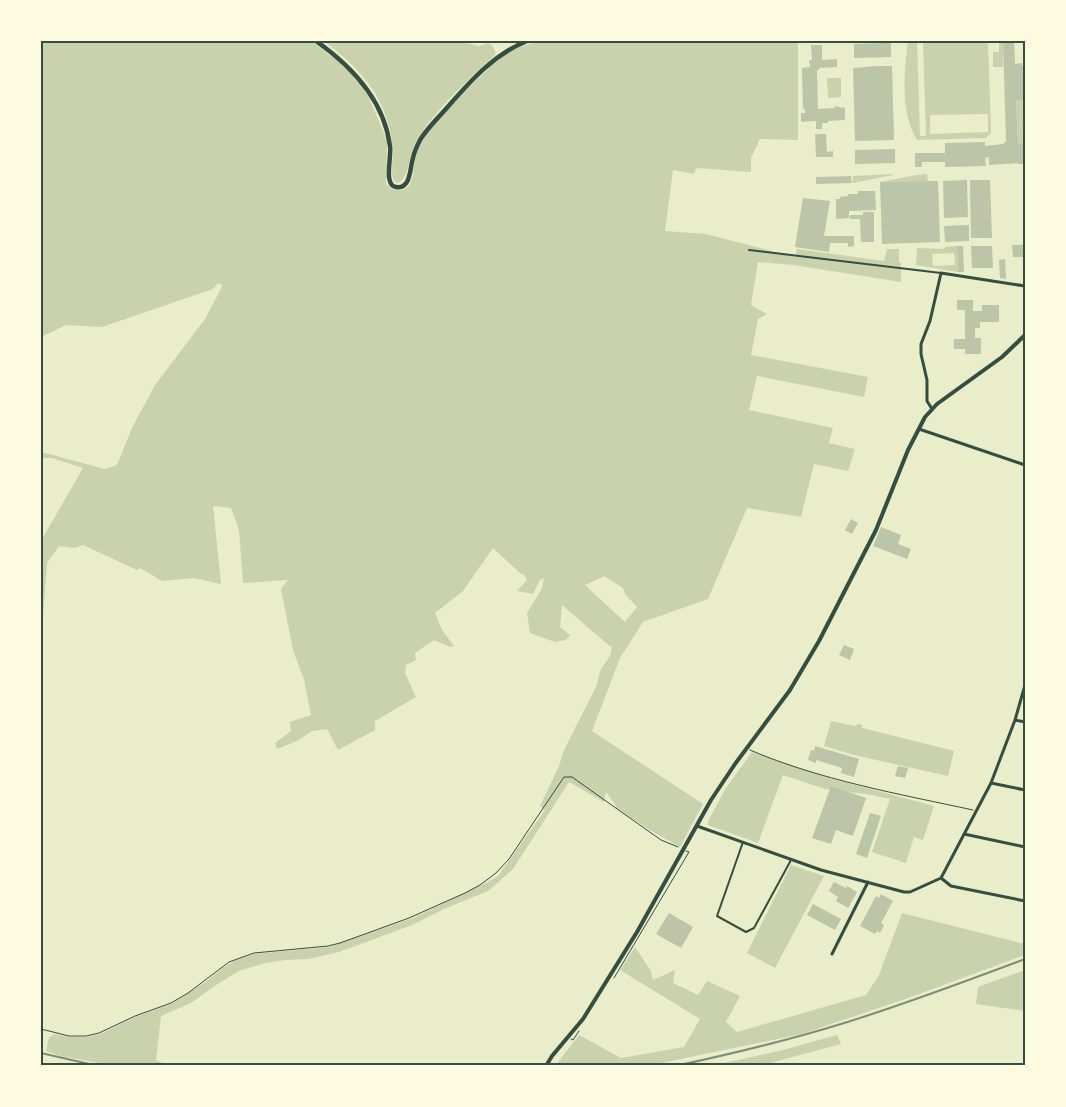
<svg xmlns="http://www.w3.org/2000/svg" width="1066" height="1107" font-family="'IBM Plex Serif',serif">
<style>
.green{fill:#cad2ad;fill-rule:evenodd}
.building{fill:#bcc5a7}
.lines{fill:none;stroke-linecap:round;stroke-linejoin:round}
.path{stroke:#344e41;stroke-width:1}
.service{stroke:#344e41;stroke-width:2}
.minor{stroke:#344e41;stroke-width:3}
.tertiary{stroke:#344e41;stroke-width:4}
.secondary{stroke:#344e41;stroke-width:4.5}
.rail{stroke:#7c8e77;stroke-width:2}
.neatline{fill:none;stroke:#344e41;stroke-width:2}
</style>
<rect width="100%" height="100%" fill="#e9edc9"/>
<path class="green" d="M41,41H311L335,59L355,76L368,95L387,141L386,183L390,188C397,191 405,192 410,184C415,174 413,161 418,150C427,127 491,62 513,50C521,46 530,44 539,41H798V140L760,139L751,158V172L696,168L694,174L673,170L665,231L706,234L795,257L797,249L884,261L887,249H899V262L901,263V282L794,265L758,262L751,305L767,314L758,319L751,355L868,377L864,397L757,376L749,410L833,428L829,443L855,449L848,471L814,464L801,517L747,508L708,599L643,622L620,658L592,731L703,804L680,847L648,829L618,809L606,792L604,802L569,782L513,869L488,891L444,909L412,925L339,952L309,959L285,960L265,963L239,971L216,985L191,1003L161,1016L156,1060L169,1066H115L61,1056L46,1051L49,1038L54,1034L70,1037H87L100,1034L135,1017L171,1004L208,980L224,967L234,961L254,954L329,947L413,918L486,883L498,876L545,810L540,806L559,766L564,750L596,687L601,669L610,656L612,648L562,605L560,627L570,635L566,640L555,642L530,633L527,613L542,588L544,578L540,580L533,594L517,591L527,580L524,574H521L493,548L463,591L435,613L442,630L454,646L450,647L434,640L415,653L416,660L406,665L405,673L416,697L375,721V730L338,750L327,729L312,731L297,741L277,749L275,743L291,731L290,722L311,715L304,680L293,650L281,589L288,580L243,583L239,530L231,508L213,506L221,584L193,578L162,581L140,568L137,570L83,545L75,548L59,546L47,563L41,642V541L83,468L52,458H41V452L105,469L117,465L132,428L155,385L205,319L223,285L218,283L213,289L102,327L66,325L41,337ZM604,576L623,588L625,594L637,607L625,622L585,585Z
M324,41H455L480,46L488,43L492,45L496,54C471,77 430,114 415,144C408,157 411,173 399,183L395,182C389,173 394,159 393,148C388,99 362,70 324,41Z
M908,41H988L991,133L986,138L917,140C900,112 904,73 908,41ZM917,42H923L926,136H920ZM988,114V132L930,134V115Z
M999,41H1003V67H993V52H999Z
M827,78H841V97L828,98Z
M1023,97H1025V144H1018L1016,100H1023Z
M892,174L893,175L853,183V176Z
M916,175L927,174L928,181L880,182Z
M957,246L958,272L916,265L917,248L944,249L945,247ZM954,253L955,265L933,266L932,254Z
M831,721L855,726L858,724L862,725V728L954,751L948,776L854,755L824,746Z
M752,752L829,778L934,806L923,840L914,837L906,863L872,852L890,799L872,795L825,789L783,775L758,843L708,825V821L726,788Z
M791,865L824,876L775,968L747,953Z
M902,913L1025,944V955L911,997L802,1034L647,1066H555L579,1035L621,1058L684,1047L700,1019L620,970L635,947L651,971L653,980L675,970L673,983L698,995L707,981L740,996L726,1022L737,1032L866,995L879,975Z
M1025,970V1011L976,1004L978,987Z
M837,1035L841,1044L759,1066H711L783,1050Z"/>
<path class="building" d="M879,41L891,43V57L854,58V44L879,43Z
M1003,41H1014L1015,64L1022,63V66H1025V97H1023V100H1016L1018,144H1025V164H1018V163L989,165V157L985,158L986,166L945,167V162H922V167H915V153H945V143L985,142V146L1003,144L1006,141Z
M811,45H822V60L837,59V67L819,68V70H817L818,109L835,108L834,106L845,108V120L828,121V123H822V129H816V121L801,122V113H805V109H803L802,68L810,67L809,60H812Z
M877,66H892L894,140L855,141L853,68Z
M815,134H826L827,152L833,151V157H816Z
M895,149V163L855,164V150Z
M851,176L852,183L816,184V177Z
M967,180L968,217L944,218L943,181Z
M970,180H990L992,238H971Z
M928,181H938L940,242L882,244L880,182Z
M858,191H875L876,210L849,211V218L836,219V199H840V197L848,196V194H858Z
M803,198L830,201L824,236H854V246L848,247V243H830L829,252L795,247Z
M863,212H874V242H861L860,219H850V215H863Z
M969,225V241L945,242L944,226Z
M1012,245H1025V257H1013Z
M957,246H963L964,272H958Z
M971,246H992L993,268H972Z
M1005,259L1006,279L1000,278L999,260Z
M957,300H973V311H982V305H999V322H980V328H975V338H981V354H965V349H954V339H965V310H957Z
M851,519L858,523L852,534L845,530Z
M881,527L901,535L898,544L911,549L907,559L873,546Z
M844,645L854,649L850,660L839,655Z
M815,746L859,759L854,777L841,773L842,768L816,760V763L808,760L811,750L814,751Z
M898,766L908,768L905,778L895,776Z
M831,786L866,798L853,836L836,830L831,844L812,838Z
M870,813L881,816L867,858L856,854Z
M834,882L846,888L847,886L857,892L848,908L836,901L838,897L829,891Z
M881,894L893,901L881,923L884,925L880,933L877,931L875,934L860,926L876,896L879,898Z
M813,904L841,919L835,930L807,915Z
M669,913L693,927L681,948L656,934Z"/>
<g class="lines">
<path class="path" d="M750,750C820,780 899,794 973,810
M614,978L689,852L686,851
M41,1029L69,1036H86L99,1033L135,1016L171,1003L188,993L229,962L254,953L328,946L340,943L409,918L465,893L480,885L496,873L509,859L564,777H572L661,840L678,847
M571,1039L573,1040L579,1031"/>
<path class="service" d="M749,250L941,273
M743,842L717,916L746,932L754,928L791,860"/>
<path class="minor" d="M932,409L927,401V380L921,354V344L930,321L941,273L1025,286
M919,429L1025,465
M1015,720L1025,722
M991,783L1025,790
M697,826L821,870L904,892H910L941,878L991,783L1015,720L1025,685
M964,834L1025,847
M941,878L951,886L1025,901
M832,954L868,882"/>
<path class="tertiary" d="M546,1066L552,1056L583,1019L637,932L711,800L735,764L790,690L819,641L876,530L908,450L925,417L937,404L1002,357L1025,335"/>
<path class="secondary" d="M316,41C353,67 384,100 390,146C392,156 383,185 396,187C411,190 410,167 413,158C414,152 417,146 420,140C426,130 436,120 444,111C468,84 492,55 527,41"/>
<path class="rail" d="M41,1053L98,1066
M675,1066C731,1054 786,1041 841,1024C903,1005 964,982 1025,959"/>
</g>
<rect width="1066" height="1107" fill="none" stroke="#fefae0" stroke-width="85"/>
<rect x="42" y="42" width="982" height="1022" class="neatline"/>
</svg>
